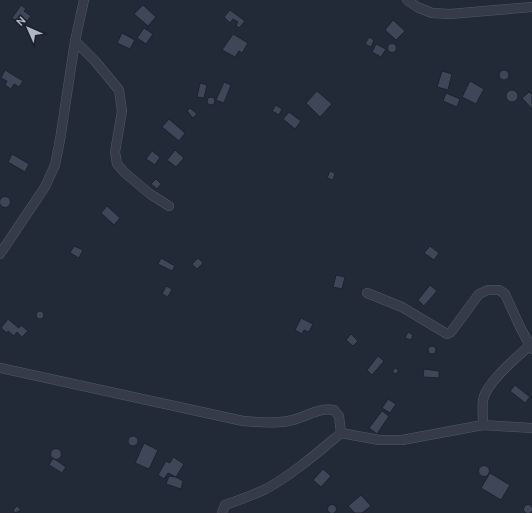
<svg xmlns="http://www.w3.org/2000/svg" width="532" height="513" font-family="Ubuntu,sans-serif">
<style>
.building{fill:#3e4657;stroke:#1d222e}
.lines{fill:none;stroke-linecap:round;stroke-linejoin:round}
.minor-casing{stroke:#535965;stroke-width:10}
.minor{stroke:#353b48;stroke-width:9}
</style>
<rect width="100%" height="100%" fill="#222937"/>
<path class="building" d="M21,5L26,9L24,11L31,16L23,26L12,18Z
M143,5L156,17L148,26L134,14Z
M230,10L245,21L239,28L236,25L238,22L233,19L230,23L224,17Z
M393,20L405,31L396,40L385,30Z
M144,28L153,34L146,44L137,38Z
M122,33L135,40L130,49L117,43Z
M233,34L248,43L242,53L239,51L235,57L222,50Z
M369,37L374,40L371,47L365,44Z
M387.5 48a4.5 4.5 0 1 1 9 0a4.5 4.5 0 1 1-9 0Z
M376,44L386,49L381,57L372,52Z
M499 75a5 5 0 1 1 10 0a5 5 0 1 1-10 0Z
M5,70L23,81L19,87L14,84L11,89L5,85L7,81L1,78Z
M442,71L452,74L448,90L437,87Z
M470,81L484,89L476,104L462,97Z
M224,82L231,85L224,103L216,100Z
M200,83L207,85L204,98L197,97Z
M506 96a6 6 0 1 1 12 0a6 6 0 1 1-12 0Z
M317,91L332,104L320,117L306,103Z
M529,92L531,94H532V109L522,98Z
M446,93L460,99L457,107L443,101Z
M207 101a4 4 0 1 1 8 0a4 4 0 1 1-8 0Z
M276,105L282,109L279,115L272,111Z
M190,108L197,114L193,118L187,111Z
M289,112L301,121L295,129L283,119Z
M169,119L185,133L179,141L162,127Z
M175,150L184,158L176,167L167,160Z
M152,151L160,157L155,165L146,159Z
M12,154L29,164L25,172L8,162Z
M330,171L335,173L333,180L327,178Z
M156,179L161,184L157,189L151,184Z
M-0.5 202a5.5 5.5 0 1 1 11 0a5.5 5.5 0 1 1-11 0Z
M107,206L120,218L114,225L101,213Z
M74,246L83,250L79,258L70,253Z
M430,246L439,253L434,260L424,253Z
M161,258L175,266L172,271L158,264Z
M198,258L203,263L197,269L192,264Z
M336,275L345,277L342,289L333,287Z
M430,285L437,291L424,306L418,300Z
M166,286L172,289L168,297L162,294Z
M36 315a4 4 0 1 1 8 0a4 4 0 1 1-8 0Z
M301,318L313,324L309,332L304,330L302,334L295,330Z
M8,319L19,328L21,325L28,331L22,337L17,332L14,336L8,331L7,333L1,328Z
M408,332L413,335L411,340L405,338Z
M351,334L358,341L353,346L346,340Z
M428 350a4 4 0 1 1 8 0a4 4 0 1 1-8 0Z
M378,356L384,361L372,375L367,370Z
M395,368L399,370L396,374L392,372Z
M424,369L439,371V378L423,377Z
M515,385L530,397L525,403L510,391Z
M388,399L396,404L390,413L382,408Z
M382,411L389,416L377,434L369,428Z
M128 441a5 5 0 1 1 10 0a5 5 0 1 1-10 0Z
M144,443L158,450L149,469L135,463Z
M50.5 454a5.5 5.5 0 1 1 11 0a5.5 5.5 0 1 1-11 0Z
M173,457L184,464L176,477L168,473L164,479L158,475L166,461L170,463Z
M53,458L66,467L62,473L49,465Z
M478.5 471a5.5 5.5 0 1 1 11 0a5.5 5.5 0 1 1-11 0Z
M323,469L331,476L321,487L313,480Z
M490,473L510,485L501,500L481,488Z
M169,476L176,477L183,481L181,489L166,484Z
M361,495L371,506L362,513H355L348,506Z
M327.5 509a4.5 4.5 0 1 1 9 0a4.5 4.5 0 1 1-9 0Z
M523.5 509a4.5 4.5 0 1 1 9 0a4.5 4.5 0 1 1-9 0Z
M17,506L21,510L15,513L13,510Z"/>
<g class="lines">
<g class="minor-casing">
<path id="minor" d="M407,0L417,7L432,13L450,14L532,7
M75,41L95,61L119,90L122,111L115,152L117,164L125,173L150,194L169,206
M0,254L45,187L55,165L60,140L75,41L84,0
M367,293L402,307L447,334L451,332L479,294L488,290H499L505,294L520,327L532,349
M0,368L243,421C258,422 273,424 288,421C303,419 318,407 334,410L339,416L341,433
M483,425C483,417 482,408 483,400C486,383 517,357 530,345
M222,513L225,505C239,500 253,495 266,489C293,474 317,453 341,433L379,440H402L483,425L532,428"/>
</g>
<use href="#minor" class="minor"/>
</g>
<g transform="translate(28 28) rotate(315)" stroke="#1b202c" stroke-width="3" paint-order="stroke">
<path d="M0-3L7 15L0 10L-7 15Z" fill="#b0b6c4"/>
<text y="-6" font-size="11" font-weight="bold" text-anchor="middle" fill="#b0b6c4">N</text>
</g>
</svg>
